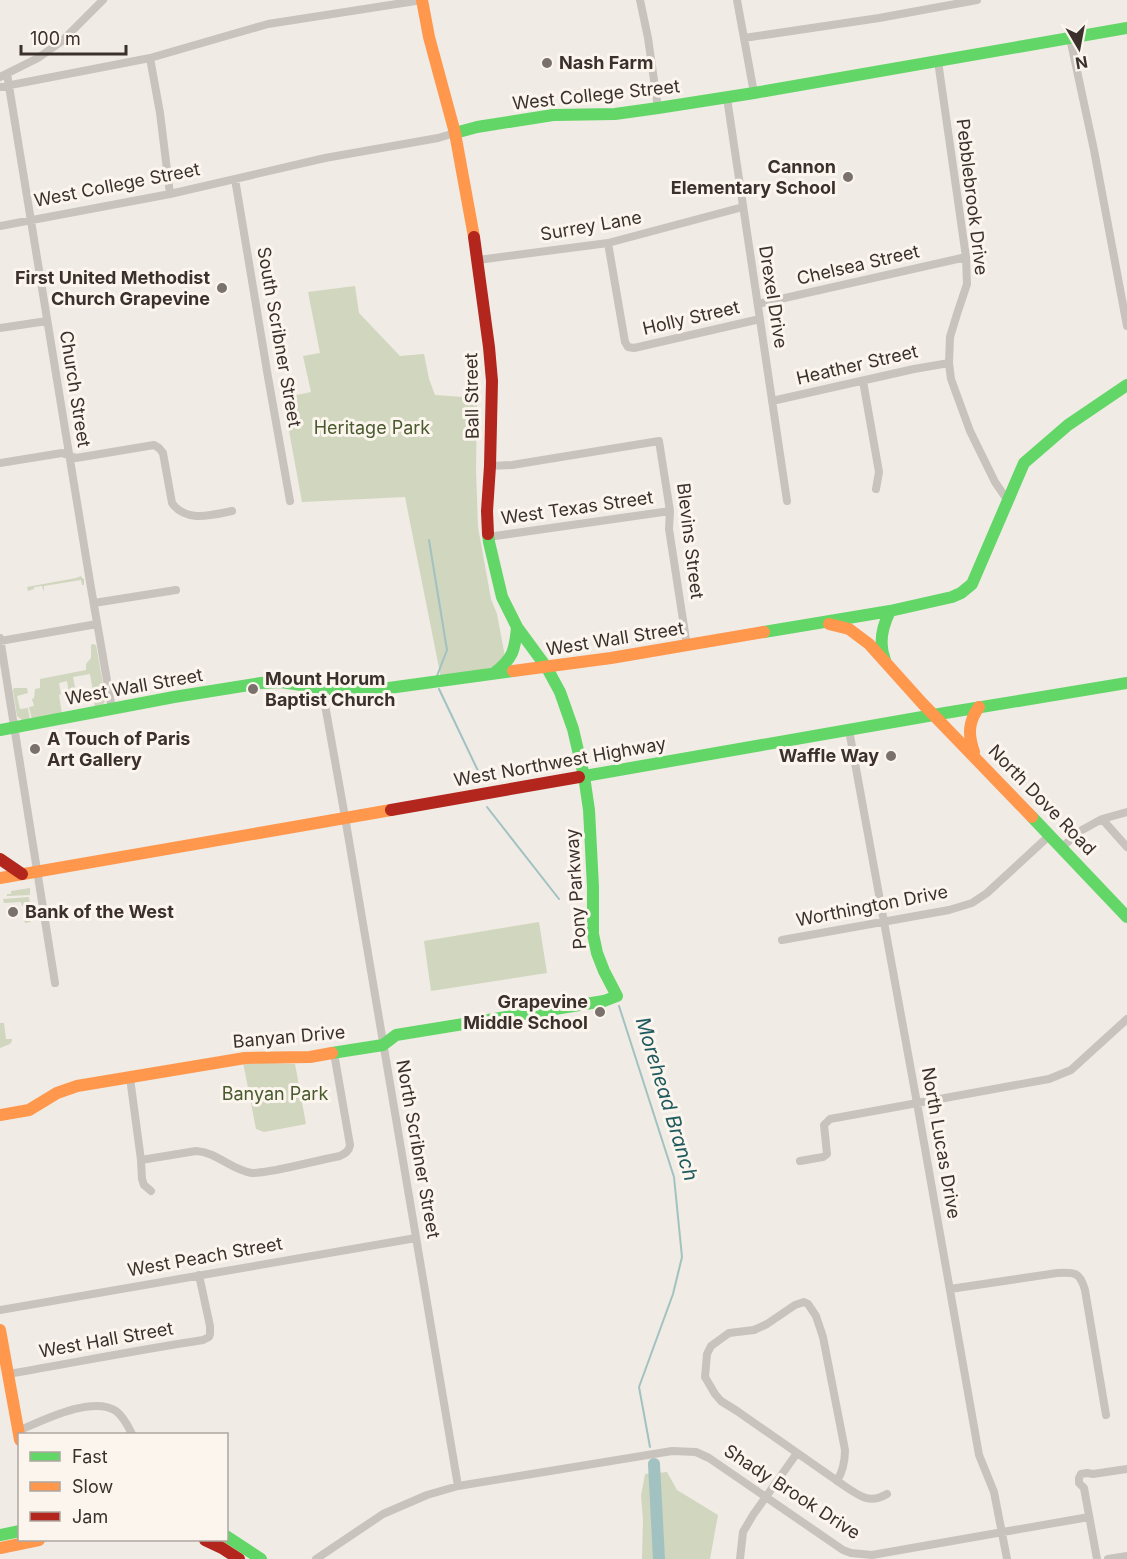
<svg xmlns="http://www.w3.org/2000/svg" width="1127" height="1559" font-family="Inter,sans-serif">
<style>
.green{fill:#d1d6bf}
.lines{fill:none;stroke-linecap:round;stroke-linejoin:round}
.stream{stroke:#a1c2c1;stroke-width:2}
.river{stroke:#a1c2c1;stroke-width:12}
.street{stroke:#c9c3be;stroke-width:8}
.fast{stroke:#63d668;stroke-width:12}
.slow{stroke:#ff974d;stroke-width:12}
.jam{stroke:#b3261e;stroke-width:12}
.poi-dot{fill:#7a716c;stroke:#fbf5ee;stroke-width:2}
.labels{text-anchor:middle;stroke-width:6;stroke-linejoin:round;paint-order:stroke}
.poi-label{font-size:18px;font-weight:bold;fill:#3b302b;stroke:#fbf5ee;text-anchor:start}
.street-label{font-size:18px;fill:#3b302b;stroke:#fbf5ee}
.park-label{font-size:18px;fill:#4a5a2e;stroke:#fbf5ee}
.water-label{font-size:20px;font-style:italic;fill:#1f5a5e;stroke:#fbf5ee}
</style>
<rect width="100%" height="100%" fill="#f0ebe5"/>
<path class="green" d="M355,286L359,313L400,356L424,354L429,379L435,395L477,398L476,470L478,527L491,599L497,614L505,657L500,666L441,678L405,497L302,502L283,398L311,392L303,356L320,353L308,292Z
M81,576L82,578L84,579V585H82L81,580L44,586V592L42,586L34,587V589L28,591L27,587L76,578Z
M93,644L96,645L104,689L93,691L90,674L73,677L76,693L69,694L67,681L59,683L61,694L59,695L62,714L32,720L29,707L34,706L32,699L34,698L35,689L40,688V679L86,670V664L91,658V645Z
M14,688H27L28,693L17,696L20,709L28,708L30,720L23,721L17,716L13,690Z
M104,690C106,700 106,706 95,709L93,692Z
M30,888V895L7,896V894H11V891Z
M29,897L32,919L30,920L31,922L25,923L24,920L26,919L24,906H22L21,902L4,903L3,899Z
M539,922L547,973L431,991L424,941Z
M0,1023H4L6,1039H12V1041L10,1044L0,1048Z
M243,1062L295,1064L306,1124L264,1132L256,1129Z
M667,1472L677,1490L718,1515L710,1559H642L643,1520L641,1496L645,1474Z"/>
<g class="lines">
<path class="stream" d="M429,540L447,650L437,676
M439,689L480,775
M487,807L559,899
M619,1006L674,1177L682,1257L673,1294L639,1387L650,1447"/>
<path class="river" d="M654,1464L659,1559"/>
<path class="street" d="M640,0L648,38L658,108
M737,0L754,93
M744,38L879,18L977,0
M1070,38L1094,150L1127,326
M150,58L160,113L170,194
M938,61L966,257L967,284L957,314L950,337L949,363L951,379L970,431L995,482L1008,501
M7,74L91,588L112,709
M0,77L38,58L62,41L103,0
M0,87L150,58L268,24L422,0
M727,98L787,501
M235,179L268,377L290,501
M0,226L170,194L325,158L438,138L455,133
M608,243L625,342L628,347L634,348L760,319
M478,260L608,243L743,207
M758,304L966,257
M0,328L47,321
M863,381L879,472L876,489
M772,401L914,369L949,363
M0,463L62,453L76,458L154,445L159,448L163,453L172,503C186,523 212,515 232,511
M490,466L512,465L659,441L670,511L669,529L687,646
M488,537L670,511
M94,603L176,590
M0,638L55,983
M0,641L97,624
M322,688L345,817L458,1486
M849,730L917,1103L979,1455L994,1492L1007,1559
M1102,819L1127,812
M1062,847L1082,830L1102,819L1127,847
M782,940L949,910L972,903L987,893L1050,835
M130,1078L141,1160L142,1179L144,1185L151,1191
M141,1160L196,1151C217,1152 231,1170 252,1173C260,1173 268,1171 276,1170C297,1166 319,1160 340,1156C346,1153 349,1151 350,1145L334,1053
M800,1161L823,1157L827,1154L824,1125L830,1119L1049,1079L1071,1070L1127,1019
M950,1289L1057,1273C1075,1272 1080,1272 1085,1290L1106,1415
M0,1310L416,1238
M8,1374C73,1363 137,1350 203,1340L209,1337L210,1334V1326L199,1275
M18,1431C42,1421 92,1395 116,1411C124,1417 128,1426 132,1434
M837,1481C843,1471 845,1462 845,1450L823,1337L816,1316L808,1304L804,1302L795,1305L767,1324L754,1330L729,1333L711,1346L707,1354L705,1377L715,1394L721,1401L737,1411L846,1487C861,1497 870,1504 887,1494
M316,1559L383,1514L427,1495L458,1486L672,1451L696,1452L709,1458L843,1550L851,1553L872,1555L1089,1517
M740,1559L743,1532L753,1515L797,1453
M1097,1559L1084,1488L1079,1483V1478L1081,1474L1087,1473L1093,1474L1127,1469
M1108,1559L1127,1556"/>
<path class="fast" d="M455,133L477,127L553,115L615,114L658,108L754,93L1127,28
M764,632L890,611L952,597L961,593L972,584L1024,463L1068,425L1127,385
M885,660C878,643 882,627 890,611
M494,673C513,659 515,650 517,627
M0,730L174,697L261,683L281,682L348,692L367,691L513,671
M579,777L945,713L1127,683
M1032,817L1127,917
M332,1053L383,1045L396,1035L604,1001L617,996L604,971L597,953L593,934V887L589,810L584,776L573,729L560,692L547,668L517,627L502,597L489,542L488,534
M0,1535L20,1531
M226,1536L261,1559"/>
<path class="slow" d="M422,0L429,37L455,133L474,237
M829,624L849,629L869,644L922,703L1032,817
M513,671L611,658L764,632
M974,752C968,735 968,722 979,707
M0,878L391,810
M0,1115L29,1110L57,1093L77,1086L245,1058L310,1057L332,1053
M0,1330L20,1440
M0,1548L39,1540"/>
<path class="jam" d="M474,237L489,347L492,381L490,466L487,511L488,534
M391,810L579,777
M0,859L22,874
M205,1540L222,1548L239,1559"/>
</g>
<g class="poi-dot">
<circle cx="547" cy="63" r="6"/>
<circle cx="848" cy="177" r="6"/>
<circle cx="222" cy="288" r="6"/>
<circle cx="253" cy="689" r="6"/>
<circle cx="35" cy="749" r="6"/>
<circle cx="891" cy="756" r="6"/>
<circle cx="13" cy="912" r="6"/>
<circle cx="600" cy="1012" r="6"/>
</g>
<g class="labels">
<g class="poi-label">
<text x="559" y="69">Nash Farm</text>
<text x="836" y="173" text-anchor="end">Cannon<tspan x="836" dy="21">Elementary School</tspan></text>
<text x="210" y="284" text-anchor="end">First United Methodist<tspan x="210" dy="21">Church Grapevine</tspan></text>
<text x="265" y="685">Mount Horum<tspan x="265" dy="21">Baptist Church</tspan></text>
<text x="47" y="745">A Touch of Paris<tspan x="47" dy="21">Art Gallery</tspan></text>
<text x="879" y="762" text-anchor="end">Waffle Way</text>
<text x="25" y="918">Bank of the West</text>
<text x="588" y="1008" text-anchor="end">Grapevine<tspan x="588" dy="21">Middle School</tspan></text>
</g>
<g class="street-label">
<text transform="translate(596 95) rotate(-6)" y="6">West College Street</text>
<text transform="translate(117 185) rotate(-11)" y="6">West College Street</text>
<text transform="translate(972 197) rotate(83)" y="6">Pebblebrook Drive</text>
<text transform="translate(591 226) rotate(-10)" y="6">Surrey Lane</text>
<text transform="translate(858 265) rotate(-13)" y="6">Chelsea Street</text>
<text transform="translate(773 297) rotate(81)" y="6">Drexel Drive</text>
<text transform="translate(691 318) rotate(-13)" y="6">Holly Street</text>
<text transform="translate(279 337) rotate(80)" y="6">South Scribner Street</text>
<text transform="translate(857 365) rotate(-13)" y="6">Heather Street</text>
<text transform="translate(75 389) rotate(81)" y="6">Church Street</text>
<text transform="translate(472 396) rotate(-91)" y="6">Ball Street</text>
<text transform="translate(577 508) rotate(-8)" y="6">West Texas Street</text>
<text transform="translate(690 541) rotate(83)" y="6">Blevins Street</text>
<text transform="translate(615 639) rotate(-9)" y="6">West Wall Street</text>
<text transform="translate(134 687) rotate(-10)" y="6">West Wall Street</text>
<text transform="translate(560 762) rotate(-10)" y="6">West Northwest Highway</text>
<text transform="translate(1042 800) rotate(46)" y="6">North Dove Road</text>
<text transform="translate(576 889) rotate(-94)" y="6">Pony Parkway</text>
<text transform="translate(872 906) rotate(-11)" y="6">Worthington Drive</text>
<text transform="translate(289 1037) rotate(-5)" y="6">Banyan Drive</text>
<text transform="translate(941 1143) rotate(80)" y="6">North Lucas Drive</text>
<text transform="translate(418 1149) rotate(80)" y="6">North Scribner Street</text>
<text transform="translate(205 1257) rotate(-10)" y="6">West Peach Street</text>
<text transform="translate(106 1340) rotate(-10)" y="6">West Hall Street</text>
<text transform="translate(792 1492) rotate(33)" y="6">Shady Brook Drive</text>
</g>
<g class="park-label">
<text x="372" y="434">Heritage Park</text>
<text x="275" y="1100">Banyan Park</text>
</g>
<g class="water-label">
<text transform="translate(667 1099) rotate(73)" y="7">Morehead Branch</text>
</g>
</g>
<rect x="18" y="1433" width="210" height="108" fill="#fbf5ee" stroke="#aea6a0" stroke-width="1.5"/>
<rect x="30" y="1452" width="30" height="9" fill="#63d668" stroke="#aea6a0" stroke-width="1.5"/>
<text x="72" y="1463" font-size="18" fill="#3b302b">Fast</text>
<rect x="30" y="1482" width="30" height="9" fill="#ff974d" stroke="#aea6a0" stroke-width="1.5"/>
<text x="72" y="1493" font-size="18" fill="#3b302b">Slow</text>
<rect x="30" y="1512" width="30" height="9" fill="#b3261e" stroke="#aea6a0" stroke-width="1.5"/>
<text x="72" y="1523" font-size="18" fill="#3b302b">Jam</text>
<g transform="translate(1079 48) rotate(170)" stroke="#fbf5ee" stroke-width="4.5" paint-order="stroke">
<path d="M0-4.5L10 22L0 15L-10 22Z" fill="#3b302b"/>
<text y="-9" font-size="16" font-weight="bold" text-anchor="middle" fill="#3b302b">N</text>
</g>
<path d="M21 45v9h105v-9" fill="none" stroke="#3b302b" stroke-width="3"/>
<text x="30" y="45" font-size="18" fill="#3b302b" stroke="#fbf5ee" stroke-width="4.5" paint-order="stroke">100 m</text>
</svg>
